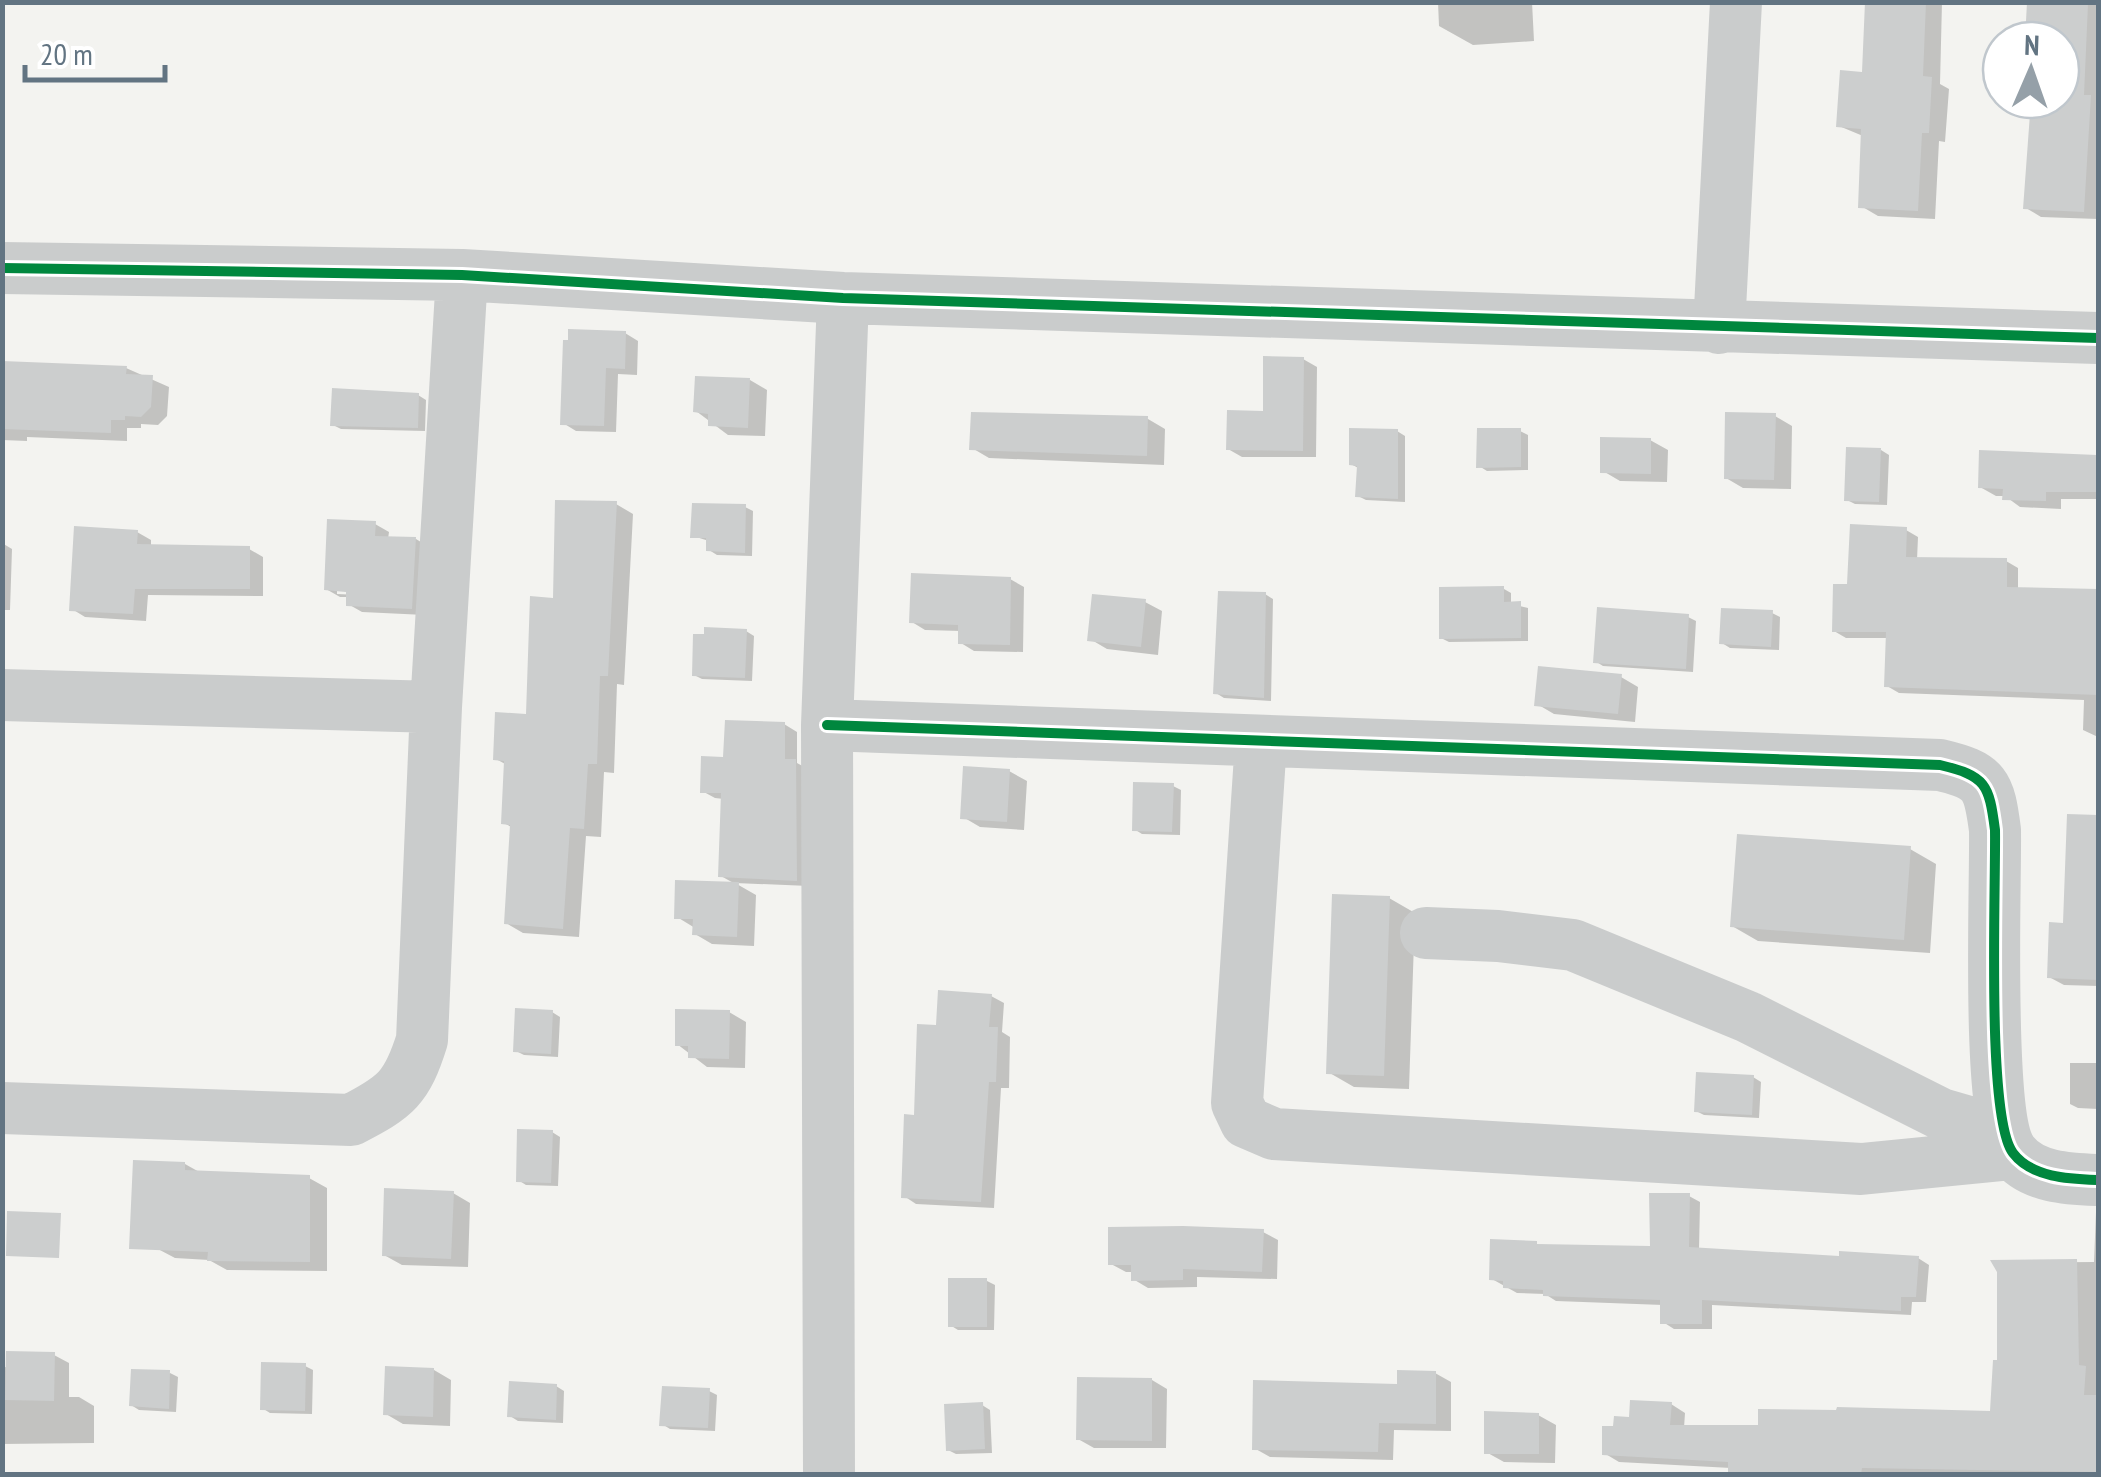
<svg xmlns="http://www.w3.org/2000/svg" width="2101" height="1477" font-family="'PT Sans Narrow',sans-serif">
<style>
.shadow{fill:#0003;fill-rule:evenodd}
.building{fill:#cccece}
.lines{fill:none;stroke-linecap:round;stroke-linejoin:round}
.minor{stroke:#cacccc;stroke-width:52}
.cycleway-casing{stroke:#fff;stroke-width:16}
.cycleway{stroke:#00873e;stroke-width:10}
</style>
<rect width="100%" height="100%" fill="#f3f3f0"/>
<path class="shadow" d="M1438,2H1532L1534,41L1473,45L1439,26Z
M1868,2H1942L1940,84L1949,89L1945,142L1939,141L1935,219L1878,216L1861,206L1863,136L1839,126L1864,74Z
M2030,2H2098V219L2041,217L2026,208L2033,100H2061V40H2028Z
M625,333L638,341L637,375L618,374L616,432L576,431L563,423Z
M1303,359L1317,367L1316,457H1242L1228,449L1265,413Z
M2,363L126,368L169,387L167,416L158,425L141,424V428H127V441L27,437V441L2,440Z
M750,380L767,390L765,436L728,435L696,411Z
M418,395L426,400L425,431L341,429L333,425Z
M1775,416L1792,426L1791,489L1743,488L1726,478Z
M1148,419L1165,429L1164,465L989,458L972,448Z
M1397,431L1405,436V502L1366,500L1358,496L1360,469L1351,464Z
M1520,431L1528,435V470L1487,471L1479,466Z
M1650,440L1668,450L1667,482L1620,481L1603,471Z
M1881,450L1889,455L1887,505L1855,504L1847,500Z
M2096,457L2098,499H2061V509L2020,507L2005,496H1996L1980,487Z
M616,504L633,514L624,685L617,684L614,773L604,772L601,837L586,836L579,937L523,933L506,923L513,828L504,823L507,765L496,759L528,716L556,600Z
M745,507L753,511L752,556L717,555L709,550V541L693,536Z
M375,524L389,532L388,539H416L429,547L425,615L362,612L348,604L349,597H340L326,589ZM337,589L359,595L337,594Z
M1906,530L1918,537L1917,560L2006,561L2018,568V590L2098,591V737L2083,730L2084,700L1899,693L1887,686L1889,638H1846L1834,631L1849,587Z
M137,532L151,540V547L249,549L263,557V596L148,595L146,621L85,617L72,609Z
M2,543L12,549L10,610H2Z
M1010,579L1024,587L1023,652L974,651L961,643V631L925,630L912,622Z
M1504,589L1511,593V604L1528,608V641L1449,642L1441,638Z
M1265,594L1273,599L1271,701L1224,698L1216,693Z
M1145,602L1162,611L1158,655L1107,649L1090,639Z
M1772,613L1780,617L1779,650L1730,648L1722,643Z
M1688,617L1696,621L1693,672L1603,666L1595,661Z
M746,631L754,636L752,681L702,679L694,675Z
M1621,677L1638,687L1635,722L1554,714L1537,704Z
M784,724L797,732V763L808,769L809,886L735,883L756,895L754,946L712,944L695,934V928L677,917L737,885L721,876L724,799L715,798L702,791L726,759Z
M1009,771L1027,781L1024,830L980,827L963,817Z
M1173,786L1181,790L1180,835L1142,834L1134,829Z
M2078,832H2098V986L2064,985L2049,977L2065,925Z
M1910,849L1936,864L1930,953L1758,941L1732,926Z
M1389,898L1415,913L1409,1089L1354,1087L1328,1072Z
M991,996L1004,1003L1002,1032L1010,1037L1009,1088H1001L994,1208L916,1204L904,1196L916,1117L939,1027Z
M552,1012L560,1017L558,1057L524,1055L516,1051Z
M729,1012L746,1022L745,1068L707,1067L677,1044Z
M2070,1063H2098V1109L2078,1108L2070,1104Z
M1753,1077L1761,1082L1759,1118L1704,1115L1696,1111Z
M552,1132L560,1137L558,1186L526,1185L518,1180Z
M185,1164L201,1173L309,1178L327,1188V1271L227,1270L209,1260L175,1258L156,1248Z
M453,1193L470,1203L468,1267L402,1265L384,1255Z
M1689,1196L1700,1202L1699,1250L1841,1259L1918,1258L1929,1265L1926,1302H1912L1911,1315L1712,1305V1329H1674L1663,1322V1305L1556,1301L1545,1294L1517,1293L1492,1279L1536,1244L1542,1247L1652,1249Z
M2098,1211V1474H1730L1731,1468L1619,1462L1604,1453L1616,1428L1671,1404L1685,1413L1684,1428L1760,1427L1992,1414L2000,1363V1271L1994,1263L2094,1262L2096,1212Z
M1263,1232L1278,1240L1277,1279L1197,1277V1287L1148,1288L1133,1279V1272H1126L1111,1264Z
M987,1281L995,1285L994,1330H958L950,1325Z
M54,1355L69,1363V1397H79L94,1406V1443L2,1444V1368Z
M305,1366L313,1370L312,1414L270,1413L262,1408Z
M434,1370L451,1380L450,1426L403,1424L386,1414Z
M170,1373L178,1377L176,1412L139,1410L131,1405Z
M1435,1373L1451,1382V1431L1394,1430L1393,1460L1270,1457L1254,1448Z
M1152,1380L1167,1389L1166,1448H1094L1078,1439Z
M556,1386L564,1391L563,1423L518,1421L510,1416Z
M709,1391L717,1395L715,1431L670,1429L662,1424Z
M982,1405L990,1410L992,1453L956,1454L948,1450Z
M1538,1415L1556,1425L1555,1463L1504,1462L1486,1452Z"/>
<path class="building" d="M1865,2H1926L1923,76L1932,77L1929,133H1922L1918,211L1858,208L1861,129L1836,127L1840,70L1862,72Z
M2027,2L2088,4L2084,95H2091L2084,212L2023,209L2031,100H2061V40H2025Z
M568,329L626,331L625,369L606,368L604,426L560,425L563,340H568Z
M1263,356L1304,357L1303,451L1226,450L1227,410L1263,411Z
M2,361L127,366L126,374L153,375L151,407L141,417L125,416V420H111V433L2,429Z
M695,376L750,378L748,428L708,426V414L693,412Z
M332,388L419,393L418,428L330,426Z
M971,412L1148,416L1147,456L969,450Z
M1725,412L1776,413L1774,480L1724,479Z
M1349,428L1398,429V499L1355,497L1357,466L1349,465Z
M1477,428H1521V467L1476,468Z
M1600,437L1651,438V474L1600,473Z
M1846,447L1881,448L1879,502L1844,501Z
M1979,450L2097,455L2096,492H2046V501L2002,500L2003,489L1978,488Z
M555,500L617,501L608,676H600L597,764H588L584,829L570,828L563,929L504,924L510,825L501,824L504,761L493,760L495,712L526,714L530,596L553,598Z
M692,503L746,504L745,553L706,551V538H690Z
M327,519L376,521L375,536L416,537L412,609L346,606V592L324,590Z
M1850,524L1907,527L1906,557L2007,558V587L2098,589V695L1884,687L1886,632H1832L1833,584H1847Z
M74,526L138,530L137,544L250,546V589H135L133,614L69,611Z
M911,573L1011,577L1010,645L958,644V625L909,623Z
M1504,586V602L1521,601V638L1439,639V587Z
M1218,591L1266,592L1264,698L1213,694Z
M1092,594L1146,599L1141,647L1087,641Z
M1597,607L1689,614L1686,669L1593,663Z
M1721,608L1773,610L1771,647L1719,644Z
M704,627L747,629L745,678L692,676L693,634H704Z
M1538,666L1622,674L1618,714L1534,706Z
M725,720L785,722V759H796L797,881L718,877L721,793H700L701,756L723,757Z
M963,766L1010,769L1007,822L960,819Z
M1133,782L1174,783L1172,832L1132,831Z
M2067,814L2098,815V980L2047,978L2049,922L2063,923Z
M1737,834L1911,846L1904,940L1730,927Z
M675,880L739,882L737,937L692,935L693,919H674Z
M1332,894L1390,896L1384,1076L1326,1074Z
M938,990L992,994L989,1027H998L996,1082H989L981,1202L901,1198L904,1114L914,1115L917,1024L936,1025Z
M515,1008L553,1010L551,1054L513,1052Z
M675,1009L730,1010L729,1059L688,1058V1046H675Z
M1696,1072L1754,1075L1752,1115L1694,1112Z
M517,1129L553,1130L551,1183L516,1182Z
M133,1160L185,1162V1170L310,1175V1262L207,1261L208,1252L129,1249Z
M384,1188L454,1191L451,1259L382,1256Z
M1649,1193H1690L1689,1247L1839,1256V1251L1919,1256L1916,1297H1901V1311L1702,1300V1324H1660V1300L1543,1296V1290L1503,1288V1281L1489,1280L1490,1239L1537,1241V1244L1650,1246Z
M7,1211L61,1213L59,1258L6,1256Z
M1183,1226L1264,1229L1262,1272L1183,1269V1280L1131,1281V1265H1108V1227Z
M2077,1259L2079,1365L2086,1366L2084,1395H2098V1472L1862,1468L1861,1474H1728V1462L1602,1455V1426H1613L1614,1416L1629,1417L1630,1400L1672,1402L1670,1425H1758V1409L1836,1410L1837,1407L1990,1411L1993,1360H1997V1272L1990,1260Z
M948,1278H987V1327H948Z
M6,1351L55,1352L54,1401L5,1400Z
M261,1362L306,1363L305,1411L260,1410Z
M385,1366L434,1368L433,1417L383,1415Z
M131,1369L170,1370L169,1409L129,1406Z
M1397,1370L1436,1371V1424L1379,1423L1378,1452L1252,1450L1253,1380L1397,1384Z
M1077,1377L1152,1378V1441L1076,1440Z
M509,1381L557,1384L556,1420L507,1417Z
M662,1386L710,1388L708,1428L659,1426Z
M983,1402L985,1449L946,1451L944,1404Z
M1484,1411L1539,1413V1454H1484Z"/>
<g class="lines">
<path class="minor" d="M2,268L462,275L843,298L2098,338
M1719,328L1736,2
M2,695L436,707
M827,725L1940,765C1986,776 1989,784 1995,830C1996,886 1986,1118 2013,1153C2032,1178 2070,1179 2098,1180
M1261,741L1237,1103L1246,1122L1274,1134L1861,1169L2013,1154
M1426,933L1498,936L1573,945L1748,1017L1941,1114L2003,1132
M2,1108L351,1120C396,1097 407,1088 422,1040L436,707L462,275
M829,1474L827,725L843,298"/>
<g class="cycleway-casing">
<path id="cycleway" d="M2,268L462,275L843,298L2098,338
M827,725L1940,765C1986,776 1989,784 1995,830C1996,886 1986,1118 2013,1153C2032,1178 2070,1179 2098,1180"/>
</g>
<use href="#cycleway" class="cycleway"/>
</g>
<rect width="2101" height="1477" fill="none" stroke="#627482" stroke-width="10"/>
<g transform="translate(2031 70) rotate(2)"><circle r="48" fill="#ffffff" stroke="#c0c7cd" stroke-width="2.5"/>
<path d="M0-8L18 38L0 25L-18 38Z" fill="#95a0a8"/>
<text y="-15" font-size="28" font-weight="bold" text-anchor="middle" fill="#627482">N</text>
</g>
<path d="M25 65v15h140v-15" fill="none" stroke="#627482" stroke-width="5"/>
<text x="40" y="65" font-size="30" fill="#627482" stroke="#ffffff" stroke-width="8" paint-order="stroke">20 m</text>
</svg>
